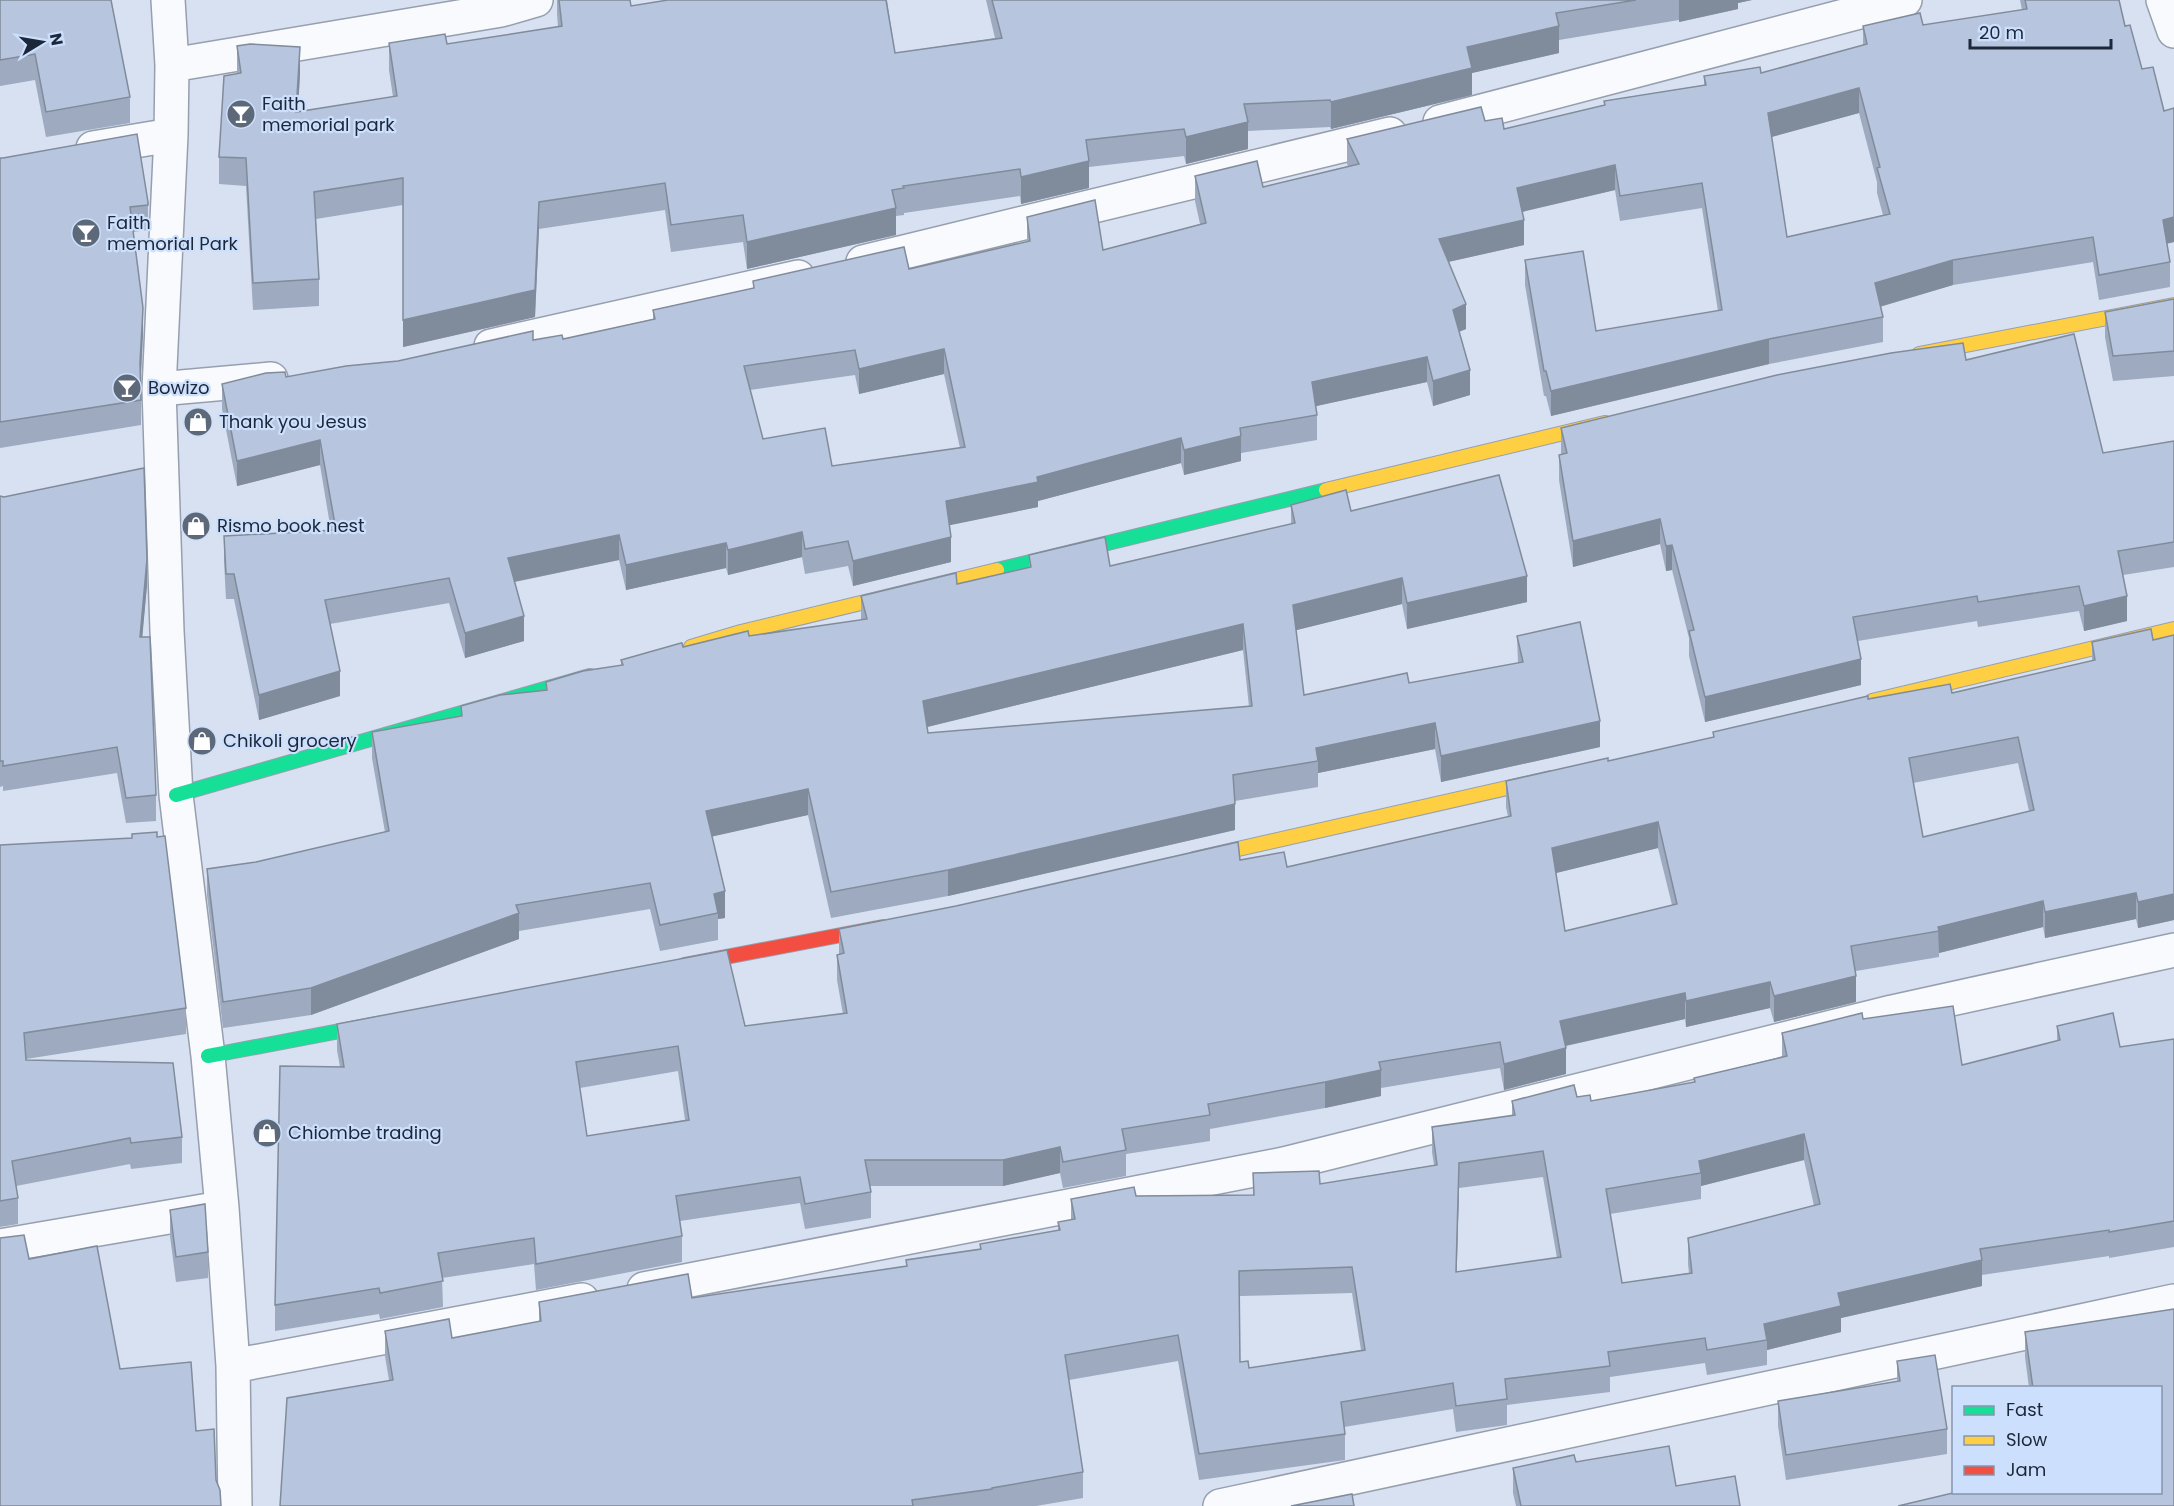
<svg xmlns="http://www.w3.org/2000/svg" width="2174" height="1506" font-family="Poppins,sans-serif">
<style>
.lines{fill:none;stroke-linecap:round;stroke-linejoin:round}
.street-casing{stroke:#969fae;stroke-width:36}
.fast-casing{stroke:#969fae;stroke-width:16}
.slow-casing{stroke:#969fae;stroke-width:16}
.jam-casing{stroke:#969fae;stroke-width:16}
.street{stroke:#f9fafd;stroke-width:33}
.fast{stroke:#16e098;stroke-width:14}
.slow{stroke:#ffcf43;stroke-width:14}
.jam{stroke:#f24e42;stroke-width:14}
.wall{fill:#9daabf;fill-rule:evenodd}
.shaded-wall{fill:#808b9b}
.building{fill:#b7c6de;stroke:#808b9b;stroke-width:1.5;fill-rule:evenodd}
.labels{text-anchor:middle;stroke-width:4.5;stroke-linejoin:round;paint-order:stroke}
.poi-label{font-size:18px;fill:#1c2739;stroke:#ccdffc;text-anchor:start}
</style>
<rect width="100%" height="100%" fill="#d7e1f1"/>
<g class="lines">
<g class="street-casing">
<path id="street" d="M168,0L172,65L171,135L159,389L167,631L176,795L208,1056L222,1208L233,1366L235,1506
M2163,0L2174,31
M172,65L501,10L536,0
M1440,122L1905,0
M93,148L171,135
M863,262L1390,134
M491,346L798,277
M159,389L271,379
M0,1246L215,1209
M644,1289L1284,1164L1892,1012L2174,950
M233,1366L582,1300
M1220,1506L2174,1301"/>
</g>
<g class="fast-casing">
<path id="fast" d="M997,570L1326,490
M176,795L590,676
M208,1056L382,1023"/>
</g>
<g class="slow-casing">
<path id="slow" d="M1919,354L2174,305
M1326,490L1605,423
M691,647L741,632L997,570
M1872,701L2174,629
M1194,859L1551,778"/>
</g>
<g class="jam-casing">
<path id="jam" d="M684,965L883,927"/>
</g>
<use href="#street" class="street"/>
<use href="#fast" class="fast"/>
<use href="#slow" class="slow"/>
<use href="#jam" class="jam"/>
</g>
<path class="wall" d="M0,0L130,97V123L46,137L35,80L0,86Z
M557,0H630L631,6L668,0H887L895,53L995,38L986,0H1752L1738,3V9L1679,22V20L1559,40V53L1472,73V95L1331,129L1330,127L1248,131V149L1186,164L1184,156L1089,167V188L1021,204L1020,196L904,213V215L896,216V235L747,269L743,242L671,252L665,210L539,229L535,317L403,347V205L316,219L319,279V306L253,310L246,186L219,184V157L237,73V46L300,74L298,112L393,97L389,70V43L447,44L558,27L557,14Z
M2020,0H2119L2174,242L2167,244L2170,262V287L2099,300L2093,262L1953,285L1880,307L1883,317V342L1769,364L1551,416L1546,396H1544L1525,285V260L1596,331L1718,311L1702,208L1620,221L1615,190L1522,212L1524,245L1448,262L1466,329L1459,332L1470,395L1433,406L1427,382L1316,406L1317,415V440L1241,453V461L1184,475L1181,463L1038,501V507L949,525L951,562L853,586L848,566L805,574L802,557L728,575L726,568L626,590L619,560L515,582L524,641L465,658L449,603L330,624L340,696L259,720L234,599H226L224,561V536L331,531L320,465L237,486L222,409V384L286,377L398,361L533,339H563L653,319V310L753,289V281L909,269L1027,242V217L1103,250L1200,224L1195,201V176L1263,187L1348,166L1347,164V139L1485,121L1504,129L1604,105V101L1704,85V76L1761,73L1863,45V26L1923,25L2022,10ZM1859,113L1877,182V193L1883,215L1787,237L1771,137ZM944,374L960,448L832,466L763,439L750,390L855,375L859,394Z
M0,158L148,202V230L133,232L143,334L141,378V425L0,448Z
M2174,299V376L2113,381L2105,337V312Z
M1966,360L2103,453L2174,441V567L2123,575L2127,621L2084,631L2079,611L1978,627L1977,621L1858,641L1861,685L1705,722L1689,656V638L1672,570L1666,571L1660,544L1573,567L1559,480V455H1561V428Z
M0,496L147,585L142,637L156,795V821L126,823L117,773L3,791V786L0,787Z
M1291,505L1351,511L1527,602L1407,629L1402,604L1296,630L1304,695L1409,683L1518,663L1517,636L1600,747L1441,782L1435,749L1318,773V787L1235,801V830L948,896L831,918L808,815L712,836L725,918L718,919V940L660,951L650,909L519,931V939L311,1015L223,1028L207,895V869L256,862L385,832L372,758V732L461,717V706L546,690V682L621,665V660L683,647L749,636L861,620V596L957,584L1029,568V555L1110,566L1291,524ZM1243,650L1249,707L928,733L927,727Z
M2174,635V920L2138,928L2136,919L2045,938L2043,927L1939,953V957L1856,971V1002L1774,1022L1770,1008L1686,1027L1685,1019L1566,1046V1074L1504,1090L1500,1068L1381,1088V1096L1325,1108L1210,1129V1141L1126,1154V1176L1063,1188L1060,1173L1003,1186H870L871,1192V1218L805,1229L800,1203L680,1221L682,1236V1262L536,1290L534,1264L442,1278L443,1307L380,1319L379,1314L275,1331V1305L340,1067L337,1050V1024L745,1026L843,1014L837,980V955L839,954V929L1240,860L1287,867L1508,817L1506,807V781L1608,761L1713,738V732L1868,699L1952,693L2092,661V642L2153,640ZM2018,763L2029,811L1923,837L1913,783ZM1658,848L1672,905L1565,931L1556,873ZM678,1071L685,1120L587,1136L580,1088Z
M132,834L157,837L186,1008V1034L26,1059V1060L182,1137V1163L131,1169L130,1164L16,1186L18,1198V1224L0,1227V845L132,838Z
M1863,1019L1962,1065L2057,1041V1026L2120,1047L2174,1039V1247L2109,1258V1256L1982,1275V1286L1841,1318V1332L1767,1350V1365L1707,1375L1705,1363L1610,1377V1392L1507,1405V1425L1456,1432L1453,1409L1344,1427L1345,1434V1460L1199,1480L1178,1361L1069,1380L1083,1472V1498L1036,1506H280L389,1380L385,1356V1331L452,1338L539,1322V1302L692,1298L906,1266V1260L980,1249V1244L1058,1230V1222L1071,1220V1199L1136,1196L1253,1195V1173L1320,1184L1434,1165L1432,1152V1127L1512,1116V1101L1577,1097L1591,1101L1694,1082V1078L1782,1057V1033ZM1804,1160L1814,1206L1688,1238V1264L1689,1273L1622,1283L1610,1214L1701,1199V1186ZM1543,1177L1557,1258L1456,1272L1459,1188ZM1352,1293L1361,1350L1249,1368L1240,1362V1296Z
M170,1210L208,1252V1278L176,1282L170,1236Z
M2174,1309L2160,1492V1388H2029L2025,1357V1332Z
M1897,1361L1947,1429V1454L1786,1480L1778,1426V1401L1897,1381Z
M1576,1462L1676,1486L1740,1506H1516L1513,1493V1468Z"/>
<path class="shaded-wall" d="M1679,0H1752L1738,3V9L1679,22Z
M1559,26V53L1472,73V95L1331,129V102L1467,47Z
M300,47V74L296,139V112Z
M1859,88V113L1768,138V113Z
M1248,122V149L1186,164V137Z
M1089,161V188L1021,204V177Z
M1615,165V190L1517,213V188Z
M539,202V229L535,317L403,347V320Z
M896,208V235L747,269V242Z
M2174,217V242L2163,244V220Z
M1524,220V245L1439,264V239Z
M1953,260V285L1875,308V283Z
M1466,304V329L1453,334V310Z
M143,308V334L140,388V363Z
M1769,339V364L1551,416V391Z
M944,349V374L859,394V369Z
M1427,357V382L1312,407V382Z
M1470,370V395L1433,406V381Z
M1241,436V461L1184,475V450Z
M1181,438V463L1038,501V507L946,526V501Z
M320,440V465L237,486V461Z
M1660,519V544L1573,567V541Z
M802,532V557L728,575V550Z
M619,535V560L508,583V558Z
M951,537V562L853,586V561Z
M726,543V568L626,590V565Z
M1672,545V570L1666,571V546Z
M147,559V585L140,663V637Z
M1527,576V602L1407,629V603Z
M1402,578V604L1293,631V605Z
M2127,596V621L2084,631V606Z
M524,616V641L465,658V633Z
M1243,624V650L923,728V701Z
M1861,659V685L1705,722V697Z
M340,671V696L259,720V695Z
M1600,721V747L1441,782V756Z
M1435,723V749L1318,773V761L1316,748Z
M808,789V815L706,838V811Z
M1235,804V830L948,896V870Z
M1658,822V848L1552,874V848Z
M725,891V918L718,919V913L714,894Z
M2136,893V919L2045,938V912Z
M2174,894V920L2138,928V902Z
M2043,901V927L1939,953L1938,927Z
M519,913V939L311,1015V988Z
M1856,976V1002L1774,1022V996Z
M1770,982V1008L1686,1027V1001Z
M1685,993V1019L1560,1047V1021Z
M1566,1048V1074L1504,1090V1064Z
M1381,1070V1096L1325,1108V1082Z
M1804,1134V1160L1701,1186V1173L1699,1161Z
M1060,1147V1173L1003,1186V1160Z
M1459,1163V1188L1456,1297V1272Z
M1982,1260V1286L1841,1318V1332L1767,1350V1340L1764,1324L1838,1293Z"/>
<path class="building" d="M0,0H111L130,97L46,112L35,54L0,60Z
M559,0H630L631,6L668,0H886L895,53L1002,38L992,0H1636L1556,13L1559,26L1467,47L1472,68L1331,102L1330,100L1244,104L1248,122L1186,137L1184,129L1086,140L1089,161L1021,177L1020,169L903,186L904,188L892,190L896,208L747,242L743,215L671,225L665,183L539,202L535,290L403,320V178L314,192L319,279L253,283L246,158L219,157L224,76L241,73L237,46L250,44L300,47L296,112L397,96L389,43L445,34L447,44L562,26Z
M2025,0H2119L2125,26L2130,25L2142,69L2153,67L2164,111L2174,108V217L2163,220L2170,262L2099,275L2093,237L1953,260L1875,283L1883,317L1769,339L1551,391L1546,371H1544L1525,260L1583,251L1596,331L1722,310L1702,183L1620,196L1615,165L1517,188L1524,220L1439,239L1466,304L1453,310L1470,370L1433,381L1427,357L1312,382L1317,415L1240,428L1241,436L1184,450L1181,438L1037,477L1038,482L946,501L951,537L853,561L848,541L805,549L802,532L728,550L726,543L626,565L619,535L508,558L524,616L465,633L449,578L325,600L340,671L259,695L234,574H226L224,536L336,530L320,440L237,461L222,384L266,373L285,372L286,377L346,366L398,361L533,331V340L562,335L563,339L655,319L653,310L754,288L753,281L904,247L909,269L1030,241L1027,217L1095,200L1103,250L1206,223L1195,176L1257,161L1263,187L1359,164L1347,139L1481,107L1485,121L1502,118L1504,129L1605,105L1604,101L1706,85L1704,76L1760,67L1761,73L1867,44L1863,26L1920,13L1923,25L2027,9ZM1859,88L1880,167L1877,168L1890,214L1787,237L1768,113ZM944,349L965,447L832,466L825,428L763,439L744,366L855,350L859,369Z
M137,134L148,202V205L130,207L143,308L140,363L141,400L0,422V158H3Z
M2174,299V351L2113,356L2105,312Z
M2074,334L2103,453L2174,441V542L2118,551L2127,596L2084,606L2079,586L1978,602L1977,596L1853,617L1861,659L1705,697L1689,631L1694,630L1672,545L1666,546L1660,519L1573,541L1559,455L1567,453L1561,428L1777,375L1891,353L1963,343L1966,360Z
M144,468L147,559L140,637H150L156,795L126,798L117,747L3,766V761H0V496L4,497Z
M1499,475L1527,576L1407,603L1402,578L1293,605L1304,695L1407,673L1409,683L1523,662L1517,636L1580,622L1600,721L1441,756L1435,723L1316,748L1318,761L1233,775L1235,804L948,870L831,892L808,789L706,811L725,891L714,894L718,913L660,925L650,883L516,905L519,913L311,988L223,1002L207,869L256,862L389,831L372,732L462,716L461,706L500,695L547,690L546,682L583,671L623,665L621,660L681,643H682L683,647L748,631L749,636L867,619L861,596L956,573L957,584L1031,567L1029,555L1105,537L1110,566L1295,523L1291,505L1346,490L1351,511ZM1243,624L1252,706L928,733L923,701Z
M2151,629L2153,640L2174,635V894L2138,902L2136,893L2045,912L2043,901L1938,927L1939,931L1851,946L1856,976L1774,996L1770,982L1686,1001L1685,993L1560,1021L1566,1048L1504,1064L1500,1042L1379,1062L1381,1070L1325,1082L1208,1104L1210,1115L1122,1129L1126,1150L1063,1162L1060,1147L1003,1160H865L871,1192L805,1204L800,1177L676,1196L682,1236L536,1264L534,1238L438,1253L443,1281L380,1293L379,1288L275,1305L280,1066L344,1067L337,1024L727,950L745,1026L847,1013L837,955L844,953L839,929L956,906L1238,842L1240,860L1284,852L1287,867L1511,816L1506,781L1608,758V761L1714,737L1713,732L1868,696V699L1950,684L1952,693L2095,660L2092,642ZM2018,737L2034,810L1923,837L1909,758ZM1658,822L1677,904L1565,931L1552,848ZM678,1046L689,1120L587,1136L576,1062Z
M157,832V837L165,836L186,1008L24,1033L26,1060L173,1063L182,1137L131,1143L130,1138L12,1161L18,1198L0,1201V845L132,838V834Z
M1953,1006L1962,1065L2060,1040L2057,1026L2113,1013L2120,1047L2174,1039V1221L2109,1232V1230L1980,1249L1982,1260L1838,1293L1841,1306L1764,1324L1767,1340L1707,1350L1705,1338L1608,1352L1610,1366L1505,1379L1507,1399L1456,1406L1453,1383L1341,1402L1345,1434L1199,1454L1178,1335L1065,1355L1083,1472L992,1488V1489L912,1500L913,1506H280L287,1398L393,1380L385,1331L449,1319L452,1338L541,1321L539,1302L688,1274L692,1298L907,1266L906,1260L981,1249L980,1244L1060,1230L1058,1222L1075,1219L1071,1199L1134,1187L1136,1196L1254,1195L1253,1173L1319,1171L1320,1184L1437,1165L1432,1127L1515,1115L1512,1101L1574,1085L1577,1097L1590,1095L1591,1101L1695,1082L1694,1078L1787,1056L1782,1033L1862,1013L1863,1019ZM1804,1134L1820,1204L1688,1238L1692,1273L1622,1283L1606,1189L1701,1173L1699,1161ZM1543,1151L1561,1257L1456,1272L1459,1163ZM1352,1267L1365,1350L1249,1368L1248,1361L1240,1362L1239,1271Z
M205,1204L208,1252L176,1257L170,1210Z
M24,1235L29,1259L97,1246L120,1369L191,1362L196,1431L214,1429L216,1480L220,1490L221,1506H0V1238Z
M2174,1309V1506H1898L1957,1492H2160V1388H2033L2025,1332Z
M1935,1355L1947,1429L1786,1455L1778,1401L1900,1381L1897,1361Z
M1669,1446L1676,1486L1735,1476L1740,1506H1521L1513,1468L1574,1455L1576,1462Z
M1352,1494L1354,1506H1291Z"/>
<defs>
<g id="bar-disc" transform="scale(1.5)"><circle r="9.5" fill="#5d6879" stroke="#ccdffc"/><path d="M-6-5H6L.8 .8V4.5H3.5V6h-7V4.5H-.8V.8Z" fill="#fff"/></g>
<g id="shop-disc" transform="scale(1.5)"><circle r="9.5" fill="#5d6879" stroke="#ccdffc"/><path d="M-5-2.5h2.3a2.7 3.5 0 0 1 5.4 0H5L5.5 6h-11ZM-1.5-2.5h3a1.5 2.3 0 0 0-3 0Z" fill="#fff"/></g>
</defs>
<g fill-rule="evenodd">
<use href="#bar-disc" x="241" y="114"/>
<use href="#bar-disc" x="86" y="233"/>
<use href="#bar-disc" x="127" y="388"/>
<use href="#shop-disc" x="198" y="422"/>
<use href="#shop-disc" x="196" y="526"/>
<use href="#shop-disc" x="202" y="741"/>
<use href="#shop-disc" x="267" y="1133"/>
</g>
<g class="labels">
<g class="poi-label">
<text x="262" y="110">Faith<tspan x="262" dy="21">memorial park</tspan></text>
<text x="107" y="229">Faith<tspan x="107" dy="21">memorial Park</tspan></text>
<text x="148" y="394">Bowizo</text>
<text x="219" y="428">Thank you Jesus</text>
<text x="217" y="532">Rismo book nest</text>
<text x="223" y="747">Chikoli grocery</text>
<text x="288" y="1139">Chiombe trading</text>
</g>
</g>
<rect x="1952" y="1386" width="210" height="108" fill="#ccdffc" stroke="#8695ae" stroke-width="1.5"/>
<rect x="1964" y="1406" width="30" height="9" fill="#16e098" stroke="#8695ae" stroke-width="1.5"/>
<text x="2006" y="1416" font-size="18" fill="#1c2739">Fast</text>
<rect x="1964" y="1436" width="30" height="9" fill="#ffcf43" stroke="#8695ae" stroke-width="1.5"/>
<text x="2006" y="1446" font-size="18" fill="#1c2739">Slow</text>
<rect x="1964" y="1466" width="30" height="9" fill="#f24e42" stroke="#8695ae" stroke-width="1.5"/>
<text x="2006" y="1476" font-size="18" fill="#1c2739">Jam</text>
<g transform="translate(42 42) rotate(79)" stroke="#ccdffc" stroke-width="4.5" paint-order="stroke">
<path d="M0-4.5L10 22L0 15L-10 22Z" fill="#1c2739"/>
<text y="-9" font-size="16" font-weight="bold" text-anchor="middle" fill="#1c2739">N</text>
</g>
<path d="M1970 39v9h141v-9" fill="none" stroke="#1c2739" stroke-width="3"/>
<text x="1979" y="39" font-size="18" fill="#1c2739" stroke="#ccdffc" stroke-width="4.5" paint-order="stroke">20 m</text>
</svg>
